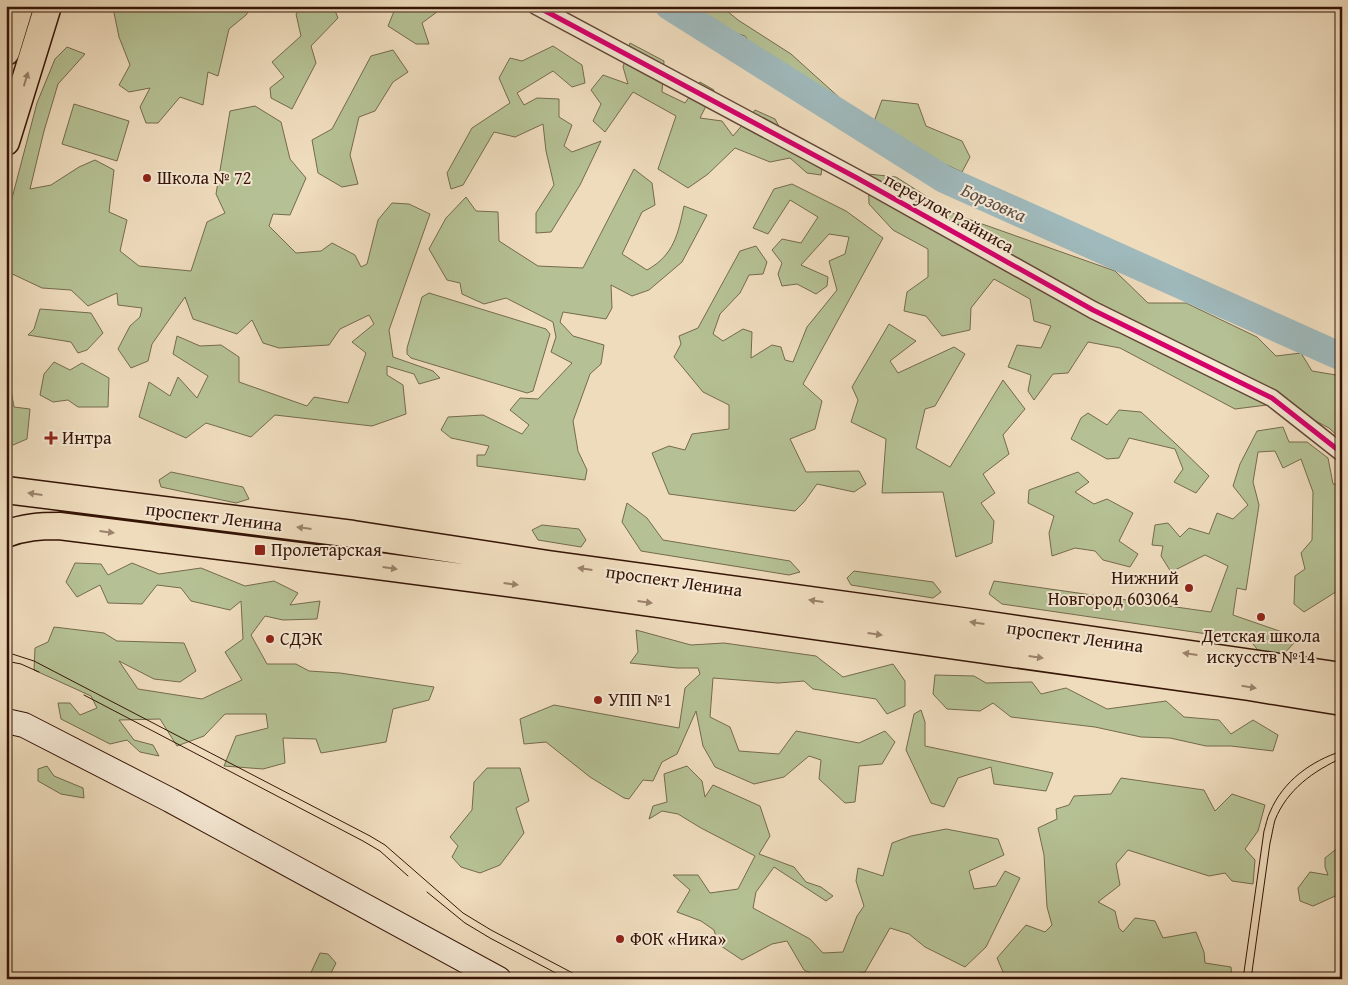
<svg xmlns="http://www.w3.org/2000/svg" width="1348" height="985" font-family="'Gentium Book Plus',serif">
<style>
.green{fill:#b5c194;stroke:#756a4d}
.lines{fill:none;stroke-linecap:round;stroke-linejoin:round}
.river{stroke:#9fb9bc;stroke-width:28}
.street-casing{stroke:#644634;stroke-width:19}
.secondary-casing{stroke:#351406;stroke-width:26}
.primary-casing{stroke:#351406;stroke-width:29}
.street{stroke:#f5e8d4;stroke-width:16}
.secondary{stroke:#f5e8d4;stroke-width:24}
.primary{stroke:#efdcbd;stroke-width:26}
.tram{stroke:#351406;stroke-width:1}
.cycleway-casing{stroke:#f5e8d4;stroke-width:8}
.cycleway{stroke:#d6006c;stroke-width:5}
.oneway{fill:#9b826b}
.poi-dot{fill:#8f2418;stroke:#f5e8d4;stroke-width:2}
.labels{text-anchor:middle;stroke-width:4;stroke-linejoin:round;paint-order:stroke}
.poi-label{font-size:18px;fill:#351406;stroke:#f5e8d4;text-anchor:start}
.street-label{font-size:18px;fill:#351406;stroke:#f5e8d4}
.water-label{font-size:19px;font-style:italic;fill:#5a4e46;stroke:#f5e8d4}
</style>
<rect width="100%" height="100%" fill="#efdcbd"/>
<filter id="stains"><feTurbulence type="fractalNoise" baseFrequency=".004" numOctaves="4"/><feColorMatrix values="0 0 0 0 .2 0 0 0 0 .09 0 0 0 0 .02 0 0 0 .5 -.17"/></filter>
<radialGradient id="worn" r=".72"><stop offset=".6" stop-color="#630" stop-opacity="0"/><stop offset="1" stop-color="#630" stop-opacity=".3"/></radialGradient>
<path class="green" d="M114,6H160L163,12L181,6H215L227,11L232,6H252L246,15L229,29L218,76L208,72L203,105L180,97L158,123H146L140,107L150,88L129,92L119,85L130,65L119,37L113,8Z
M303,6H333L338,18L311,46L316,63L292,109L271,98L270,88L284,77L272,62L301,36L296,14Z
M410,6H445L422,23L429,44H416L388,26L395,9Z
M684,6H721L738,20L791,54L872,127L882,100L918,104L926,126L962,141L970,157L962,172L899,143L865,144L840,119L829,97L799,92L776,62L760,58L745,36L715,27Z
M630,43L664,61L662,92L685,103L700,82L714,90L700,118L722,121L733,136L755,110L775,119L781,130L824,152L821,175L807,173L790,158L770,162L735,148L708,174L688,188L658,169L676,116L633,92L605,132L593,121L601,104L591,90L603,75L628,84L623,67Z
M553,46L582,65L585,83L572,87L553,71L517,93L524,105L537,98L559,99V117L572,125L564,146L572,152L601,141L580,185L551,232L536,233V213L554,185L546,151L543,124L515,137L494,132L463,185L451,189L447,173L472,128L510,103L499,78L510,58L522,61Z
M67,47L85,54L58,84L44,131L30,189L51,185L79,167L95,160L114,170L109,212L127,220L120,251L139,266L191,271L207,222L225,213L216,194L230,111L255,106L281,122L290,159L306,178L290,215L273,214L269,226L296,253L321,251L332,243L355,255L361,267L367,264L378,220L392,203L409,204L430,214L389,330L393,357L433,371L440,378L419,384L414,374L387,366V375L403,385L406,414L372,426L275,415L251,437L206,423L186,438L139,417L149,382L170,396L178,377L197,398L208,376L173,354L177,336L200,346L221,345L239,357V382L307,406L314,397L348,403L366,353L352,342L374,324L369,315L340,329L329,345L279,348L263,343L252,320L237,334L193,319L185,297L152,344L148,361L131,368L118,349L130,326L140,317L142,308L118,305L117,293L88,306L71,290L42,288L6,271V221L37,103L55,59Z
M393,50L408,72L393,82L375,111L359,117L350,155L358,184L342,187L318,173L312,140L332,129L371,56Z
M74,104L129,121L117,161L62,144Z
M634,169L652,183L655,205L642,212L622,254L647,270C674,255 678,234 684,206L707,215L682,262L649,290L632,296L611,285L612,308L606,319L563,312L560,322L573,336L604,345L601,364L590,374L573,421L578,451L587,470L585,480L477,466V455H485L489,446L451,438L441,430L448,417L483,415L522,434L529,425L510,410L520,398L538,399L572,363L551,352L556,337L553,322L506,298L484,304L462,294L460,283L447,280L429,249L446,218L466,197L476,211L498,212L499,241L538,266L583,268Z
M868,174L896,177L954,214L1115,271L1148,303H1186L1257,337L1276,356L1301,353L1312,371L1342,376V440L1329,428L1308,417L1291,402L1235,409L1120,348L1088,342L1068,373L1053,374L1034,400L1028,391L1031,375L1008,367L1017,345L1041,348L1051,326L1034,321L1030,299L994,279L971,308L970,330L942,336L926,316L904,311L907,292L928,277V249L893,230L869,204Z
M792,184L846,211L883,238L803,384L822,401L815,429L790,439L806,472L859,471L866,484L854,492L817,484L804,502L795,511L669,494L652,453L669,446L685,450L692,434L729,429V405L703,392L674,357L681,344L679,336L698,328L740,251L756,246L767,262L763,274L749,275L740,293L720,314L713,334L723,341L743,329L752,332L751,358L772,345L781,347L785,360L793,362L807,327L837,290L829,261L845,254L849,237L829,234L801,265L828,277L827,286L816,294L797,284L782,286L778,274L782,263L772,250L782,239L801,243L818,217L790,200L768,234L753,228L774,189Z
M429,293L546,329L550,334L533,391L527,393L411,358L407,354V348L422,297Z
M40,309L91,313L103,333L87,350L78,353L71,342L28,335L34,329Z
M889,324L916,341L890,361L898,373L954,347L965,354L935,406L925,409L916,448L950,467L1003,380L1025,409L1003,435L1009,454L983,474L995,493L981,503L994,521L992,543L956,557L943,492L882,493L886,439L851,422L858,400L852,387Z
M54,362L70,370L82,363L109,378L108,407H78L68,400L53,402L40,395L44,374Z
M6,388L11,390L14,407L30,409L27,439L6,448V419L8,416Z
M1119,410L1141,412L1175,443L1209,476L1196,493L1174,482L1183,469L1175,449L1129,438L1119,458L1107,459L1071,439L1081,418L1088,413L1107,425Z
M1283,427L1289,442H1307L1328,458L1333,484L1342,485V588L1304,612L1294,604L1295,576L1305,569L1301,553L1312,540L1313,492L1301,459L1283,468L1275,451L1258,452L1253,482L1259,505L1246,590L1237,588L1233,615L1288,634L1294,643L1280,658L1261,654L1249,639L1234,642L1221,636L1002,604L989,594L994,581L1211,612L1228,566L1205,555L1171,572L1161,556L1163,546L1152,545L1155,525L1168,523L1180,537L1189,528L1209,534L1217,513L1233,519L1248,505L1233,486L1240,464L1257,431Z
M171,472L243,487L249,499L236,503L161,487L159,480Z
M1078,472L1089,482L1075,492L1094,504L1107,499L1133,513L1119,541L1138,554L1130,567L1103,560L1095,551L1075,548L1052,556L1049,533L1054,516L1028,503L1029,490Z
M627,503L647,518L663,540L790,561L800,572L789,575L641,551L622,522Z
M542,525L579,529L586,540L581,547L538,540L532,530Z
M75,563L101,564L108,575L132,563L159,574L201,568L245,586L274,581L298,593L290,605L320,601L317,619L283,620L265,616L251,635L267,664H296L309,671L340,673L434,687L429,700L393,709L386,742L321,753L316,739L283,738L285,763L263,769L224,766L236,736L268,728L266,714H225L204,736L177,746L160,719L119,720L134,740L153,745L159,756L140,752L127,740L110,744L61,719L58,703H70L80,715L97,708L91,696L34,670L35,648L48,642L54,627L104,633L117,641L184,643L196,671L180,682L154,679L119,661L138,689L202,699L242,680L225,652L243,639L241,601L230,610L191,601L181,588L157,585L142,604L108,603L100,585L77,597L66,582Z
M854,571L933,582L941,592L933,598L851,585L847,578Z
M636,630L691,645L724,643L816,656L843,677L893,664L905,681V706L887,714L876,699L813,689L804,681L778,683L713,678L710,717L730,727L739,751L779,754L796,731L859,743L885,731L895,742L882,764L859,766L855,802L845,803L819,779L821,760L809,756L784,777L754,784L715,767L703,746L696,711L677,754L662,762L653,781L643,780L629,799L624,798L590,777L546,742L524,744L520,719L554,705L679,728L685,688L700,674L698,668H677L630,663L638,652Z
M935,675L974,676L986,683L1032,682L1041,694L1066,688L1107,709L1166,701L1184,717L1219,720L1231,734L1253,720L1278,735L1273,751L1231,746H1206L1170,738L1141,737L1095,727L1011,717L993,703L980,711L947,709L933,694Z
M921,710L925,722V746L1053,773L1046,791L994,784L991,767L958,778L944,807L931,803L906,750L914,714Z
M47,766L54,776L83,788L84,798L61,794L38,781V769Z
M687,766L702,781L705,797L713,785L760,806L770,836L759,854L794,867L806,882L821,887L833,896L826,901L774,867L756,892L753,908L810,939L823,953L843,952L857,916L864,906L856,881L858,868L883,876L892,843L911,836L946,829L998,839L1004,855L969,871L974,889L996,886L1005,871L1020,878L986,947L965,967L925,947L909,934L890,928L865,972L831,979H822L804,970L787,941L772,944L742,960L718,944L714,930L701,921L677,912L690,890L673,875H698L710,893L738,889L755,856L701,828L678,814L662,811L649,819L653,806L667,802L664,774Z
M487,768H520L529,801L516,808L524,833L500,865L480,873L461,867L452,857L458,846L450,837L472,810L474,782Z
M1121,778L1204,790L1215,811L1232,794L1265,805L1258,831L1245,849L1255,860L1253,884L1232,881L1225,873L1209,876L1128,850L1116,864L1120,885L1098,902L1115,911L1119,928L1123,932L1135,918L1155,921L1163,938L1196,932L1204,952L1205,963L1231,967L1232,979H1006L997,958L1026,925L1045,932L1052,925L1047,907L1044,855L1038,828L1057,819L1056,809L1069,805L1074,796L1111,794Z
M1342,839V893L1313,906L1300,901L1298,888L1310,872L1328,875L1325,867V858L1340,846Z
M320,953L328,954L336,963L328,979H308Z"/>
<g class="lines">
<path class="river" d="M669,6L944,179L1342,357"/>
<g class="street-casing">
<path id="street" d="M536,6L857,178L1093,310L1272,398L1342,453"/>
</g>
<g class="secondary-casing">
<path id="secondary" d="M6,721L24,725L170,800L499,979"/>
</g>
<g class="primary-casing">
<path id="primary" d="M6,52L20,6
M6,142L48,6
M6,490L353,534L548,564L962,621L1342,676
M6,534C24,527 40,526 59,526L355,563L545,588L1249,687L1342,702"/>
</g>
<use href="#street" class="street"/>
<use href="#secondary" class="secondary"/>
<use href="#primary" class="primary"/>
<path class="tram" d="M6,652L34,661L370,836L385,845L463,913L491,930L584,979
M6,661L21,664L39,672
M84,695L363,841L380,851L408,876
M427,892L465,923L490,938L567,979
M1243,979L1264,831C1266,825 1267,818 1270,812C1283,781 1311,761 1342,751
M1251,979L1270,843C1272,835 1273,827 1275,820C1287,790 1313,771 1342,758"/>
<g class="cycleway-casing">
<path id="cycleway" d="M536,6L857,178L1093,310L1272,398L1342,453"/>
</g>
<use href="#cycleway" class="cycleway"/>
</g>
<defs><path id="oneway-solid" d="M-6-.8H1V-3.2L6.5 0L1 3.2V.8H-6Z" transform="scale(1.25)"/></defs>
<g class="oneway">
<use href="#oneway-solid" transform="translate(26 79) rotate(-73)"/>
<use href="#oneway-solid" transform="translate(35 494) rotate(-172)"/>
<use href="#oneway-solid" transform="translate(304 528) rotate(-173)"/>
<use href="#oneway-solid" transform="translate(107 532) rotate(7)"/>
<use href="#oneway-solid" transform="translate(390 568) rotate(8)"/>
<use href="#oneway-solid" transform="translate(585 569) rotate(-172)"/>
<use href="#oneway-solid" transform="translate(511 584) rotate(7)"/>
<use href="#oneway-solid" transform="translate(816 601) rotate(-172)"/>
<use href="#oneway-solid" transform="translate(645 602) rotate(8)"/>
<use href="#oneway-solid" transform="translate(977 623) rotate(-172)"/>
<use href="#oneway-solid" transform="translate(875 634) rotate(8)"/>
<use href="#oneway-solid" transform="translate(1190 654) rotate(-172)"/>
<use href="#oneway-solid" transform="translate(1036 657) rotate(8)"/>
<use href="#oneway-solid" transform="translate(1249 687) rotate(9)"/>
</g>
<g class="poi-dot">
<circle cx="147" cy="178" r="5"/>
<path d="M48.5 430.5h5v5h5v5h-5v5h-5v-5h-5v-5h5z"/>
<rect x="254" y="544" width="12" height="12" rx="2.5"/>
<circle cx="1189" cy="588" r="5"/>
<circle cx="1261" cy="617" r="5"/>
<circle cx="270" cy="639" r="5"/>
<circle cx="598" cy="700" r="5"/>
<circle cx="620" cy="939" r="5"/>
</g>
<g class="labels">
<g class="poi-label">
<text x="157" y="184">Школа № 72</text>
<text x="62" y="444">Интра</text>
<text x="271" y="556">Пролетарская</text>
<text x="1179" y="584" text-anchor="end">Нижний<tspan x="1179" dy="21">Новгород 603064</tspan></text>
<text x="1261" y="642" text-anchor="middle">Детская школа<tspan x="1261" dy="21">искусств №14</tspan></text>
<text x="280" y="645">СДЭК</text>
<text x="608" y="706">УПП №1</text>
<text x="630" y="945">ФОК «Ника»</text>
</g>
<g class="street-label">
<text transform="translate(949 213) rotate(29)" y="6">переулок Райниса</text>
<text transform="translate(214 517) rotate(7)" y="6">проспект Ленина</text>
<text transform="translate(674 581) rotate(8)" y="6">проспект Ленина</text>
<text transform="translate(1075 637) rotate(8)" y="6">проспект Ленина</text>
</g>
<g class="water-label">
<text transform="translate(994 202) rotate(24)" y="7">Борзовка</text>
</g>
</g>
<rect width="1348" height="985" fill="none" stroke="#efdcbd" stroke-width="25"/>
<rect x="8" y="8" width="1333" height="970" fill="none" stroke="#351406" stroke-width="2.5"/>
<rect x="12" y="12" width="1323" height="960" fill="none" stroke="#351406"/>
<rect width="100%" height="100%" filter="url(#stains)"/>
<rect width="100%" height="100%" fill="url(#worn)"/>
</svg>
